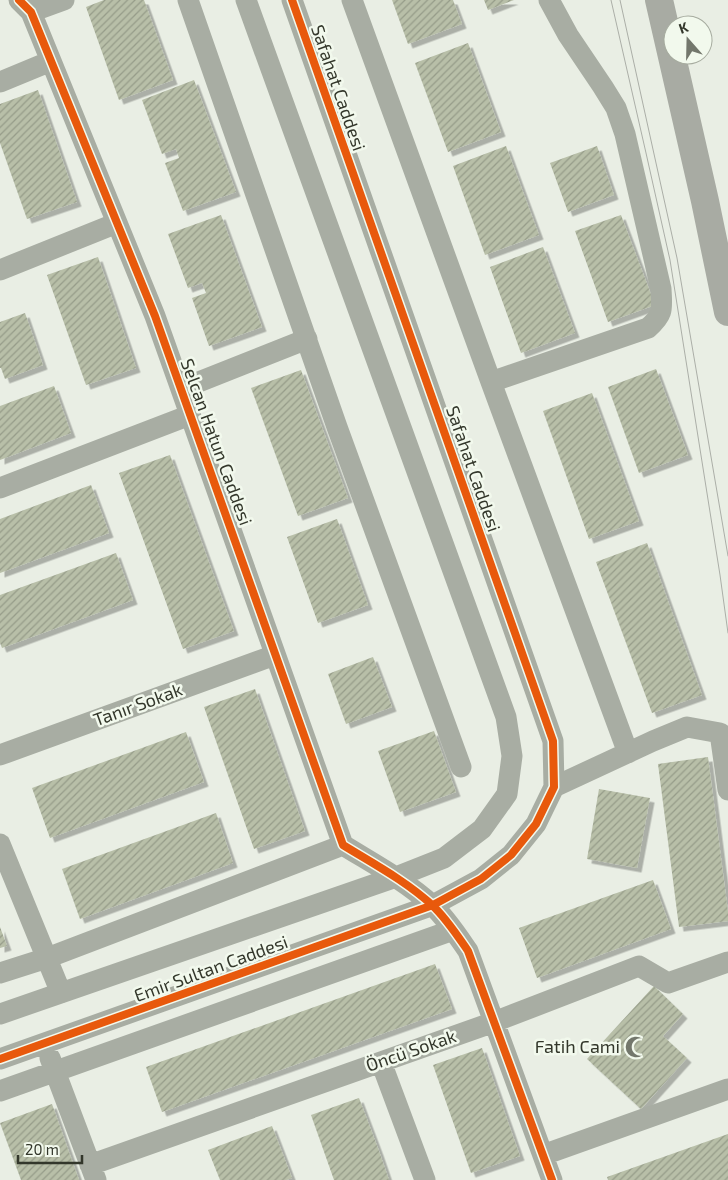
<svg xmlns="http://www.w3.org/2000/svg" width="728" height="1180" font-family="'Exo 2',sans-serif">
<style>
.building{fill:url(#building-hatch);filter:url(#shadow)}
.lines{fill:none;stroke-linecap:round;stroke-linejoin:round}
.minor{stroke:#a8ada3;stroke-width:21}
.highway{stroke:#a8aba3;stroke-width:28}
.tram{stroke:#abaea7;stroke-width:1}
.cycleway-casing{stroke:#f2f9ed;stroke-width:11}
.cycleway{stroke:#e8590c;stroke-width:8}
.labels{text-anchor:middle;stroke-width:5;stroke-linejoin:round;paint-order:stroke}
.street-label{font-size:18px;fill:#33372b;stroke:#f2f9ed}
.poi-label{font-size:18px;fill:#33372b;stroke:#f2f9ed;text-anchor:end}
</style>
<defs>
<pattern id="building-hatch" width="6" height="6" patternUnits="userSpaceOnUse" patternTransform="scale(1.25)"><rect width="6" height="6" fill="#b8bfa8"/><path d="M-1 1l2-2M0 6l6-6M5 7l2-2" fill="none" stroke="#969c89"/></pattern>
<filter id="shadow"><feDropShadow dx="4.5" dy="4.5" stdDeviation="0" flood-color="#0004"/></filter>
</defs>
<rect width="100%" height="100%" fill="#e9eee4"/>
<path class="building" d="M104,0H144L173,80L119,100L86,7Z
M392,0H453L462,24L408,44Z
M484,0H514L488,10Z
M468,43L501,132L448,152L415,63Z
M194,80L236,192L183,211L165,163L179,158L176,149L162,154L142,100Z
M38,90L77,202L27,219L0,143V104Z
M506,146L539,235L485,255L453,166Z
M597,146L614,195L568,212L550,163Z
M221,215L262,327L209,346L192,298L206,293L202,283L188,288L168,234Z
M621,215L655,305L608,322L575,231Z
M543,247L575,333L521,353L490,267Z
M98,257L136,368L86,385L47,275Z
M25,313L43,365L5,379L1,368H0V322Z
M656,369L688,455L639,473L608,387Z
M301,370L348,498L298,516L251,388Z
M54,386L71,433L0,460V406Z
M592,393L639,521L589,539L543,411Z
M170,455L234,631L183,649L119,473Z
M91,485L109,533L0,573V519Z
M337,519L368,605L318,623L287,537Z
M647,543L702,695L652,713L596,562Z
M116,553L133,600L2,648L0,643V595Z
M373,657L392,707L346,724L328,674Z
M255,689L305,831L254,849L204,707Z
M434,731L456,792L400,812L378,751Z
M186,732L204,782L50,838L32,788Z
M708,757L728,912V921L679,927L658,764Z
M599,789L650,798L637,868L587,859Z
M216,813L233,863L80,919L62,869Z
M653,880L671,929L537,978L519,928Z
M0,927L7,946L0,948Z
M435,964L452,1009L162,1112L146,1067Z
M654,986L683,1014L663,1036L687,1058L641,1109L587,1059Z
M482,1048L520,1156L471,1173L433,1065Z
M359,1098L379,1151L389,1180H334L311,1115Z
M52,1104L79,1180H21L0,1123Z
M272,1126L292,1178L286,1180H220L208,1150Z
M728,1134V1180H608L607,1177Z"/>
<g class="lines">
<path class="minor" d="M19,0L31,12L155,316L343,845C372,863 406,881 432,905C446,918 457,935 468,951L552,1180
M188,0L337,427L461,767
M352,0L491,382L628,753
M31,12L64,0
M0,82L51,61
M0,270L117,223
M491,382L648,328C664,314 662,309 661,289L625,134L616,108L603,87L568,35L549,0
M181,389L307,339
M0,488L190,415
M0,755L275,655
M554,787L653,741L687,727L720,733L728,790
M0,844L61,993
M0,973L47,958L343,845
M0,1014L396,877L444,858L482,829L507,794L512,756L506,717L246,0
M50,1058L96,1180
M0,1059L433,905L481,879L511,855L536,824L554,787L553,741L292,0
M381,1062L425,1180
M0,1091L453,930
M543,1155L728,1089
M90,1165L494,1022L639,966L668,983L728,962"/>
<path class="highway" d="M659,0L705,201L728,312"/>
<path class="tram" d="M611,0L646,153L670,260L720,575L728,633
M620,0L677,258L728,556"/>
<g class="cycleway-casing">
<path id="cycleway" d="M19,0L31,12L155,316L343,845C372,863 406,881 432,905C446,918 457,935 468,951L552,1180
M0,1059L433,905L481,879L511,855L536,824L554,787L553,741L292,0"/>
</g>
<use href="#cycleway" class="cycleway"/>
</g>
<defs>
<g id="mosque-bare" transform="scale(1.725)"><path d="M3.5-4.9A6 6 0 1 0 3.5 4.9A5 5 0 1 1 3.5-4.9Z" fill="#73776c" stroke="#f2f9ed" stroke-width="2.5" paint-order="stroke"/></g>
</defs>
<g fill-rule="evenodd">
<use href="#mosque-bare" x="636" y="1047"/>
</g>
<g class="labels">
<g class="street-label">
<text transform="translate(338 88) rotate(71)" y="6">Safahat Caddesi</text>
<text transform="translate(216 442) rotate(70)" y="6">Selcan Hatun Caddesi</text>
<text transform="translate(473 469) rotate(71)" y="6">Safahat Caddesi</text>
<text transform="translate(138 705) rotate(-20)" y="6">Tanır Sokak</text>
<text transform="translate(211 969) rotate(-20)" y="6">Emir Sultan Caddesi</text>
<text transform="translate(411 1051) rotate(-19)" y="6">Öncü Sokak</text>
</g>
<g class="poi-label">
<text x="620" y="1053">Fatih Cami</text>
</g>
</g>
<g transform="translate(688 40) rotate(340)"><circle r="24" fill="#f2f9ed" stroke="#a6ab9f"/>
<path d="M0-4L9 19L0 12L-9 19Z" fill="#73776c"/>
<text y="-8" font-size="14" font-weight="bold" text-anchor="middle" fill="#33372b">K</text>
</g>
<path d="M18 1155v8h64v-8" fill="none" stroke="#33372b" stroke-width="2.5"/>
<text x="25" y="1155" font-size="15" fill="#33372b" stroke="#f2f9ed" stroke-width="4" paint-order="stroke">20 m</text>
</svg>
